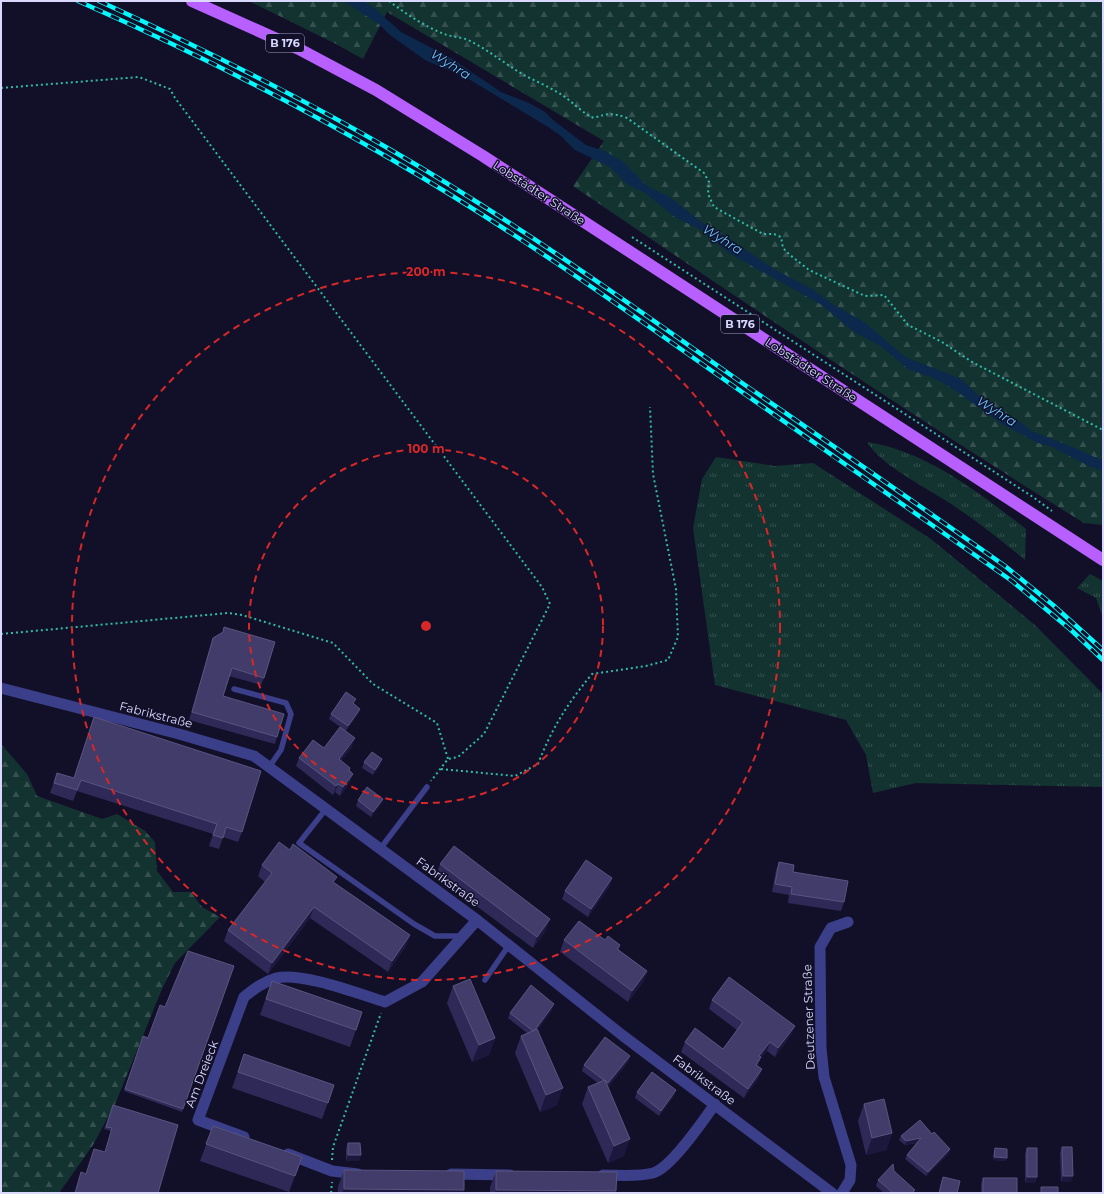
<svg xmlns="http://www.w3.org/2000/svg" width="1104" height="1194" font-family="Montserrat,sans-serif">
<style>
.grass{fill:url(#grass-tufts)}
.forest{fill:url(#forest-firs)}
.water{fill:#0c284c}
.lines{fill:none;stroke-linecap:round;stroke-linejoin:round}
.path{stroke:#2fbca9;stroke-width:2;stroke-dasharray:2 3;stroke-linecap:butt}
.lane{stroke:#3b3e88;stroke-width:5.5}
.street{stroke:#3b3e88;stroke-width:11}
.primary{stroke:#b75fff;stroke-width:12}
.rail-casing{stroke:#04f9ff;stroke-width:4.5}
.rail{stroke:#121029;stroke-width:3;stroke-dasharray:9;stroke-linecap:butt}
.wall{fill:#2f2957}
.shaded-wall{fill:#1c173d}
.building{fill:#413c69;stroke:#595480}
.ring{fill:none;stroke:#d62828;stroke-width:2;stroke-dasharray:7 5}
.labels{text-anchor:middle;stroke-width:3;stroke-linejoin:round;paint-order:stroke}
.shield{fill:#121029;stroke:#9e9cbf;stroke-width:1}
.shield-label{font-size:11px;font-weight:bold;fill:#dad8ff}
.street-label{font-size:12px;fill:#dad8ff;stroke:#121029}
.water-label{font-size:13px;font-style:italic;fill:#66c4ff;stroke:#121029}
.centre{fill:#d62828;stroke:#121029;stroke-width:2}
.ring-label{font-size:12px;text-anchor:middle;font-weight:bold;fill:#d62828;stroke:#121029;stroke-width:3;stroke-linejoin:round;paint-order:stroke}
</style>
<defs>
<pattern id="grass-tufts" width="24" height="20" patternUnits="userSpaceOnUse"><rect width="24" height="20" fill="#133330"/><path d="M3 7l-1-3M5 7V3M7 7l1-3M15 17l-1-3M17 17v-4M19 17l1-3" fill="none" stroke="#35504f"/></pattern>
<pattern id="forest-firs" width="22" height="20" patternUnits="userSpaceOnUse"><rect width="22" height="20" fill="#133330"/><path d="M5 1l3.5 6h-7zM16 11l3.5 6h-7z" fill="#35504f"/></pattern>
</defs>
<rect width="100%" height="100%" fill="#121029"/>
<path class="grass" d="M867,442C927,451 979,493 1026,529L1025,560C1003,542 981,524 957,508C932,490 883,468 867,442Z
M716,457L775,466L813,463L931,539L1036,626L1103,694V787L916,783L873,793L866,755L846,720L715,685L693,528L702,479Z
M1090,574L1103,581V618L1096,598L1077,588Z"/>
<path class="forest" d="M249,1H1103V525L1084,523C910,415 742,301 573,186L604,141L387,12L363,59L336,44Z
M1,744L27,774L37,796L102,819L117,814L145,831L155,842L157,871L173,892H191L202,907L220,917L175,963L162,989L116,1102L93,1145L59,1193H1Z"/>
<path class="water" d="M344,1H362L373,7L401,32L451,58L501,92L529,103L545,112L553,120L586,145L605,151L622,161L647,186L670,197L701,222L725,236L774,269L812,289L834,305L864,322L905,357L961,379L983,400L1022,423L1031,431L1075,448L1103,461V471L1089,466L1050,446L1038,443L1000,423L955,390L934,378L908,369L881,346L856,333L843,323L822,305L727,252L703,231L675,217L645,193L627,184L610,167L575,150L561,136L548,127L467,78L425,60L390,35L380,25Z"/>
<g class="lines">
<path class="path" d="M389,1C406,14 427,28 447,35C454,37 461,37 468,40C487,49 504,63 522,74C535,81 550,87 562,95C573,102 583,114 594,118C607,113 614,113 627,118L704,173L709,182L708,194L714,207L763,234H774L781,237L783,248L790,255L809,270L865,296L884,295L908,325L942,342L972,362L1103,430
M1,88L139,77L170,89L175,98L542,587L550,604L484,734L458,757L448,759L431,781
M632,237L1033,497L1052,511
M1,634L228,613L242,615L333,643L373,684L437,723L448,759
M441,769L515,776L538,764C552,728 567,704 592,674L646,666L668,660L678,637L676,589L653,474L650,407
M332,1160L333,1147L381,1013
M331,1193L332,1182"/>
<path class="lane" d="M234,689L286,703L291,714L281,750L269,767
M326,809L299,843L414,924L435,936H462
M380,849L427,787
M485,980L509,945"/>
<path class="street" d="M1,688L179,734L254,756L477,920L622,1035L832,1193
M244,1137L198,1120L244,997C254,989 263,982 276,978C302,972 359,994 385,1002L422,982L477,920
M288,1154L332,1171L358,1174
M451,1174L510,1175
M603,1175C619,1175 637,1177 653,1173C671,1168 703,1121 715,1104
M842,1193L850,1180L851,1165L824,1077L821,1048L820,947L831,928L848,922"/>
<path class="primary" d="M192,1L299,49L376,90L483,156L1103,560"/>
<g class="rail-casing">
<path id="rail" d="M78,1C185,48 289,100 389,158C505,225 613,301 722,378C818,446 915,513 1012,581L1071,630L1103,660
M99,1C199,47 297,95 391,150C514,221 629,303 745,385C832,445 919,505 1005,566L1053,605L1103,650"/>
</g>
<use href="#rail" class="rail"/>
</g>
<path class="wall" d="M213,638L264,678L261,685L229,676L223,696L277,737L275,744L189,720Z
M354,704L360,709L358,714L346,731L329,719L331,714Z
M94,717L242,832L238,842L223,837L219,849L209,846L213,834L77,791L73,801L50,793L57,773L74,778Z
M352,747L341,761L349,771L353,774L350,782L340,796L335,792L333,795L296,766L299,758L324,748Z
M382,759L380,765L373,775L362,768L364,762Z
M383,799L381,804L371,817L356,806L358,800Z
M779,862L793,872L844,902L841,911L788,903L789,895L772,892L776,870Z
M440,864L546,930L533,948L436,876Z
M262,865L335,883L410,935L406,946L388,972L310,918L268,974L224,941L228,930L265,882L258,876Z
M612,878L609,887L588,917L562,899L565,891Z
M564,940H605L620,945L619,950L647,971L643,982L628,1002L560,952Z
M234,966L182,1112L124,1091L143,1036L148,1038L165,1007Z
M272,981L362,1012L350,1047L260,1015Z
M453,986L495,1038L489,1055L472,1062L447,1003Z
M712,1000L795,1026L791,1035L775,1057L767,1051L760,1059L758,1066L762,1069L758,1079L744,1098L681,1052L685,1042L723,1049L737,1030L709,1009Z
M552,1010L538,1029L557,1105L540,1112L515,1053L521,1036L527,1033L508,1018L510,1013Z
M244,1054L334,1085L322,1119L232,1088Z
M630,1056L628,1062L608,1087L624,1156L608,1163L582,1104L588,1087L598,1083L582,1071L584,1065Z
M676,1090L674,1096L659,1116L635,1098L637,1092Z
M864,1104L892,1133L886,1150L866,1155L858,1121Z
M113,1105L178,1125L86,1174L105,1152L111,1131L104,1129Z
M213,1126L302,1157L289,1192L200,1161Z
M932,1134L950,1149L949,1153L926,1176L905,1159L907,1155L917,1143L905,1145L899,1140L901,1136Z
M348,1143L361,1155L359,1161H346V1149Z
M1062,1147L1071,1182H1061L1060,1153Z
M995,1148L1006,1161L993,1160L994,1151Z
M1027,1148L1037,1177L1035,1183H1025V1154Z
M344,1170L464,1190L463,1193H338V1187Z
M496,1171L616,1191V1193H490V1187Z
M894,1171L914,1193H884L876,1186L878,1180Z
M983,1178L1017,1193H981V1184Z"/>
<path class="shaded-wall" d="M360,709L358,714L346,731L348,726Z
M355,738L352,747L336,768L339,759Z
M382,759L380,765L373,775L375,770Z
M353,774L350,782L340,796L343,787Z
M338,784L335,792L333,795L336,786Z
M383,799L381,804L371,817L373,812Z
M612,878L609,887L588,917L591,909Z
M314,907L310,918L268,974L272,963Z
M550,919L546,930L533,948L537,937Z
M410,935L406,946L388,972L392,961Z
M647,971L643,982L628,1002L632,991Z
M554,1004L552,1010L532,1037L534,1031Z
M795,1026L791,1035L775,1057L778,1048Z
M495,1038L489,1055L472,1062L479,1045Z
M770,1042L767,1051L760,1059L758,1067L752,1074L759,1056Z
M630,1056L628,1062L606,1089L608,1083Z
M762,1069L758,1079L744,1098L748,1089Z
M563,1088L557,1105L540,1112L546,1095Z
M676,1090L674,1096L659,1116L661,1111Z
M892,1133L886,1150L866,1155L872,1138Z
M921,1138L919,1142L905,1145L906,1141Z
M630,1139L624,1156L608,1163L614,1146Z
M950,1149L949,1153L926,1176L928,1172Z
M348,1155H361L359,1161H346Z
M994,1157L1007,1158L1006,1161L993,1160Z
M1063,1176H1073L1071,1182H1061Z
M1027,1177H1037L1035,1183H1025Z
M344,1189L464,1190L463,1193H342Z
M496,1190L616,1191V1193H495Z"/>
<path class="building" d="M224,627L275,642L264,678L232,668L223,696L284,714L277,737L192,712L213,638L223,632Z
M346,692L356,699L353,703L360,709L348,726L331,714Z
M94,717L261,771L242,832L226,827L223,838L213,835L217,824L81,780L77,790L54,783L57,773L74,778Z
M340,727L355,738L339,759L350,768L349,770L353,774L343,787L338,784L336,786L299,758L313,740L324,748Z
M372,752L382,759L375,770L364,762Z
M367,787L383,799L373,812L358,800Z
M279,842L290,850L293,844L337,877L333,882L410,935L392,961L314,907L272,963L228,930L272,873L262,865Z
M454,846L550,919L537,937L440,864Z
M586,860L612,878L591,909L565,891Z
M779,862L794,865L793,872L848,881L844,902L791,894L792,887L775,884Z
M579,921L605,940L608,936L620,945L617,949L647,971L632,991L564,940Z
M188,951L234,966L183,1109L125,1089L143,1036L148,1038L160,1005L165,1007Z
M729,977L795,1026L778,1048L770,1042L759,1056L761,1057L756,1065L762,1069L748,1089L685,1042L695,1028L723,1049L743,1022L712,1000Z
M470,979L495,1038L479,1045L453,986Z
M272,981L362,1012L356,1030L266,999Z
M531,985L554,1004L535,1030L533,1031L510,1013Z
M537,1029L563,1088L546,1095L521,1036Z
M605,1037L630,1056L608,1083L605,1080H604L584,1065Z
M244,1054L334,1085L328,1103L238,1072Z
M652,1072L676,1090L661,1111L637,1092Z
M605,1080L630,1139L614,1146L588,1087Z
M884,1099L892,1133L872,1138L864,1104Z
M113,1105L178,1125L158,1193H75L81,1172L86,1174L94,1149L105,1152L112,1128L106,1127Z
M920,1120L932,1134L934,1132L950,1149L928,1172L907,1155L921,1138L906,1141L901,1136Z
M213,1126L302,1157L295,1176L206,1144Z
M348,1143H360L361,1155H348Z
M1062,1147H1072L1073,1176H1063Z
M995,1148L1007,1149V1158L994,1157Z
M1027,1148H1037V1177H1027Z
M893,1164L894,1171L915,1190L912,1193H893L878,1180Z
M344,1170L464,1171V1190L344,1189Z
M496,1171L617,1172L616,1191L496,1190Z
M943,1177L960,1181L957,1193H939Z
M983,1178H1017V1193H983Z
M1041,1187H1058V1193H1041Z"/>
<g class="ring">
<circle cx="426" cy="626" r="177"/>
<circle cx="426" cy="626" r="354"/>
</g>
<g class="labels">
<g class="shield">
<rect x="266" y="34" width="38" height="18" rx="3"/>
<rect x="721" y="315" width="38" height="18" rx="3"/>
</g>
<g class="shield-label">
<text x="285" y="47">B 176</text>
<text x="740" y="328">B 176</text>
</g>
<g class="street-label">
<text transform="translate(539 193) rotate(33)" y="4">Lobstädter Straße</text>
<text transform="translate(811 370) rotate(33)" y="4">Lobstädter Straße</text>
<text transform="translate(156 715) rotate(14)" y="4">Fabrikstraße</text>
<text transform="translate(448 882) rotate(36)" y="4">Fabrikstraße</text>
<text transform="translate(809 1017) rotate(-92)" y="4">Deutzener Straße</text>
<text transform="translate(202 1074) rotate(-69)" y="4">Am Dreieck</text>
<text transform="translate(704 1080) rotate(37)" y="4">Fabrikstraße</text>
</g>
<g class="water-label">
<text transform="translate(451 64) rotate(32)" y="5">Wyhra</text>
<text transform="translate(723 239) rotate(32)" y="5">Wyhra</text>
<text transform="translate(997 411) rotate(32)" y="5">Wyhra</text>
</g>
</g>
<circle cx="426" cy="626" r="6" class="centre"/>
<g class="ring-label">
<text x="426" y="276">200 m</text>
<text x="426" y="453">100 m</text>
</g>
<rect width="1104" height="1194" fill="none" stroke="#dad8ff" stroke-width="4"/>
</svg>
